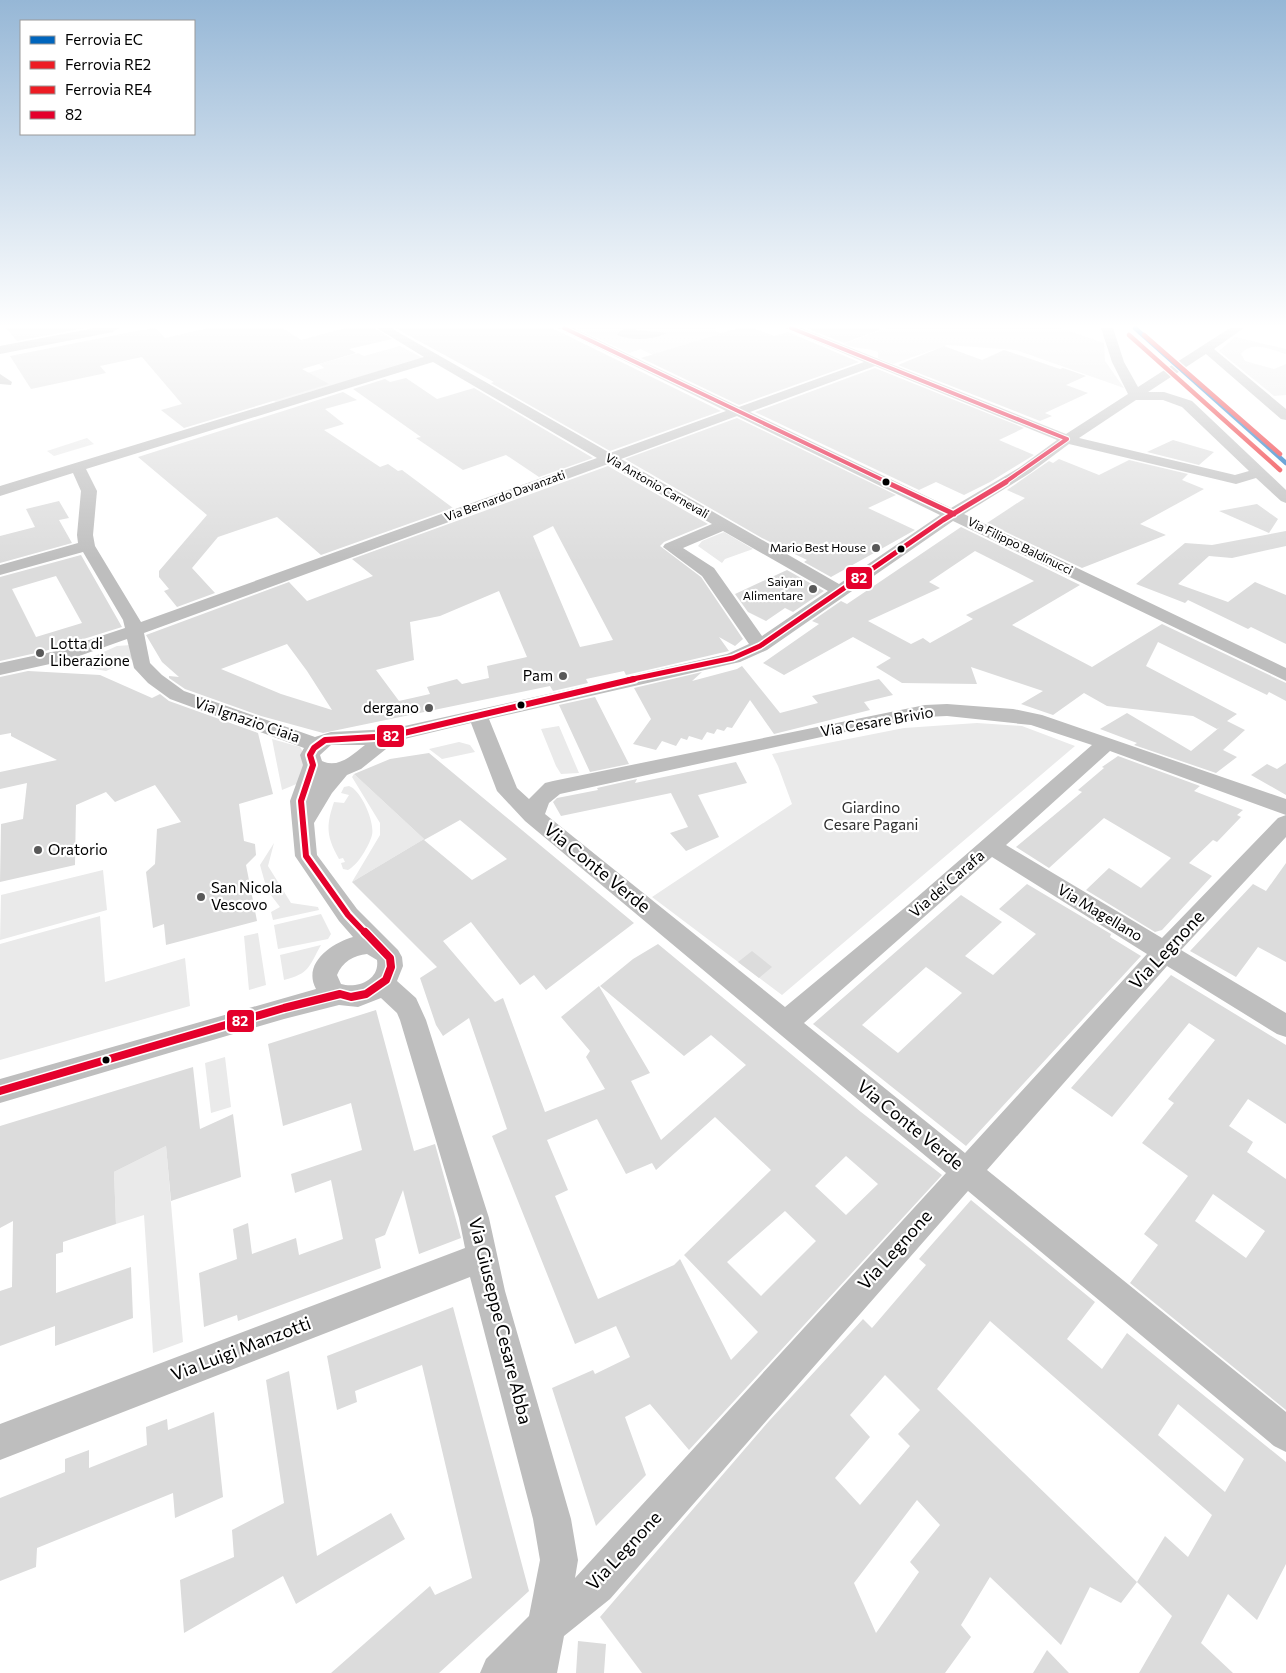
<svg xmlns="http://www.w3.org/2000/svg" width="1286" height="1673" font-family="Commissioner,sans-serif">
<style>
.green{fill:#eaeaea}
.water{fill:#bcbcbc}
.building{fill:#dcdcdc;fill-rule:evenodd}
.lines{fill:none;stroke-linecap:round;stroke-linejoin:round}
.minor{fill:#bebebe;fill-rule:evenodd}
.bus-1-far3-casing{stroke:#fff;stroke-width:6}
.bus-1-far2-casing{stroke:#fff;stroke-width:8}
.bus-1-far1-casing{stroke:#fff;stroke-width:10}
.bus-1-casing{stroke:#fff;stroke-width:11}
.bus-1-far3{stroke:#e4002b;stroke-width:4}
.bus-1-far2{stroke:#e4002b;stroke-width:5}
.bus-1-far1{stroke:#e4002b;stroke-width:6}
.bus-1{stroke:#e4002b;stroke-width:8}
.rail-1-casing{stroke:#fff;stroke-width:7}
.rail-2-casing{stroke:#fff;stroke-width:7}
.rail-3-casing{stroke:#fff;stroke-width:7}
.rail-1{stroke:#0065bd;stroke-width:4.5}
.rail-2{stroke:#ed1c24;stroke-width:4.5}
.rail-3{stroke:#ed1c24;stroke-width:4.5}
.bus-dot{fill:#000;stroke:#fff;stroke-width:2}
.poi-dot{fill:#595959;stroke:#fff;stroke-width:2}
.labels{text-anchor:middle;stroke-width:4.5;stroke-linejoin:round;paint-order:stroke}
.far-street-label{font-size:12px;fill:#000;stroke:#fff}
.far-poi-label{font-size:12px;fill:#000;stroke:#fff;text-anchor:end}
.poi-label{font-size:15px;fill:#000;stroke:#fff;text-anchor:start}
.street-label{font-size:15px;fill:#000;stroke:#fff}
.park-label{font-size:15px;fill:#2f2f2f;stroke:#fff}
.near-street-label{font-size:18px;fill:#000;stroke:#fff}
.line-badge{stroke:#fff;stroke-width:2}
.badge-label{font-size:14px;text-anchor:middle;font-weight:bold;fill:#fff}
</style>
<rect width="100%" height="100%" fill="#fff"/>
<path class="green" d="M575,328H716V331L721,333L653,355L641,349L629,353Z
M887,328H1061L1104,343L1105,361L1124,388L1016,350L947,345L893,364L878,358V352C867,347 856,350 843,344Z
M1235,337L1286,349V354C1272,350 1252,340 1241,354L1245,361L1274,369L1286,364V395L1274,396L1219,351Z
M400,346L423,358L276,402L254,389L324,368L319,364L358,353L364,356Z
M87,438L94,444L54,456L47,451Z
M724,532L753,549L725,559L722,563L698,546L702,541Z
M131,645L135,658L106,671L77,666L79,663L117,646Z
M977,723L1022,726L1075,746L782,995L652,897L792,804L778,766L772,754L904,728Z
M559,726L579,773L561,774L556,766L541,729Z
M272,739L300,747C308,758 303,771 299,783L282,790Z
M459,742L470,745L475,752L442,759L429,749Z
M354,774L424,839L352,882L380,835V823L352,777Z
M349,786C361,790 375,822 372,835C369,846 358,865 348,870L343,869L341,863L345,862L343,858L339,859C326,836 326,826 334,802L344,803L349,795L341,793L344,787Z
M274,843L268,866L291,903L318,907L319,910L273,920L271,912L280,907L267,890L260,865Z
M103,870L107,910L0,940L1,895Z
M321,914L331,934L328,939L278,949L274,925Z
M100,916L105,982L185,958L190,1006L0,1060V944Z
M258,933L266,985L249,990L244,936Z
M321,945C308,968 310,973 284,980L280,955Z
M225,1057L231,1107L211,1113L205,1063Z
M166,1146L183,1342L153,1353L144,1215L116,1224L114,1172Z"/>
<path class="water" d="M628,329L667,333C653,340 633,341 617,335L621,330Z"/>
<path class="building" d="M6,328H85L17,341Z
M152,328H156L165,338L208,328H283L301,340L345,328H375L392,339L349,349L356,353L302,369L329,384L184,428L161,410L182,404L142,357L100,366L106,373L31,389L10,356Z
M395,328H552L721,411L610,451L491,383L494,382Z
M738,328H753L774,336L788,332L859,362L739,405L641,358Z
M806,328H879V330L844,343Z
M944,346L982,360L1004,350L1060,369L1063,368L1086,376L1066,385L1088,393L1045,413L1052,416L1040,421L898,365Z
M875,368L1024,428L999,440L1034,455L990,482L964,495L936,482L919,490L755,412Z
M406,378L437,399L474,388L593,458L539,477L506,455L463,470L416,438L421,437L353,389L385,379L390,382Z
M343,392L357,400L325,409L344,424L324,430L380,467L388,464L398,471L402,470L453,508L321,555L277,517L218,537L192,568L215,593L177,607L164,591L169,589L159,577V571L207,515L138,457Z
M737,418L896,495L868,508L915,530L831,577L804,562L807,560L762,538L625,459Z
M1173,440L1214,452L1199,465L1147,452Z
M1059,459L1099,475L1129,460L1188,474L1182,480L1204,489L1140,524L1166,535L1082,568L987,523L1025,498L1007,490L1049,461L1053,463Z
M608,466L708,524L664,542L660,546L701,577L743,639L735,646L719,637L729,651L626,675L624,671L586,679L588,683L553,691L550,686L323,733L261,716L185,689L169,678V676L179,677L162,662L146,635L289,582L307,601L373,576L352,559ZM553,526L613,640L580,647L533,536ZM499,591L527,657L487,666L489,678L462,684L457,679L427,687L430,694L399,701L376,670L414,660L410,622L440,616ZM287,644L307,671L332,710L281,694L221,669Z
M59,501L69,518L59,520L72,543L0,563V536L35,527L26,509Z
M1257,504L1278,519L1269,533L1219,511Z
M961,527L1080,585L1012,625L1092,667L1162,624L1286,683V701L1269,692L1267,695L1158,642L1146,666L1237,714L1227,721L1245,730L1223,750L1237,757L1216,773L1134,745L1137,743L1100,729L1127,713L1191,751L1220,727L1217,729L1193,716L1107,706L1084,693L1053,715L1021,704L1043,691L971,667L977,684L902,683L876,667L891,658L853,637L784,675L763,663L819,624L812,621L841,601L847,604ZM975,551L1034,581L966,615L973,619L930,643L923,638L911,644L868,621L940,588L929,582Z
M1286,531V546L1232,558L1209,556L1178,584L1228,602L1255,582L1286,595V644L1251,627L1248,629L1188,600L1185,603L1136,584L1185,543L1212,545Z
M81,555L122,627L45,651L0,661V577ZM56,576L82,623L36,637L12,589Z
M787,570L824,591L793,612L785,608L766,621L748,612L735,594Z
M742,666L780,713L818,703L812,696L879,679L893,695L864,702L870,710L774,734L750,700L732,728L727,727L724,731L717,729L714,734L707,732L702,740L689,736L687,740L681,738L676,746L662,741L656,750L633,744L651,719L634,688L702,672L692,681L737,669Z
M28,671L100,675L152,698L160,694L169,701L258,733L273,794L239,804L244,841L255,844L256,855L246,865L257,921L166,945L164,924L153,928L146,872L155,864L157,829L181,822L155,785L115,802L106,792L76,805L75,865L0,882L1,824L23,819L27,783L0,789V772L57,760L11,736V733L0,735V677Z
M595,697L629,764L590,772L559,705Z
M429,753L634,923L546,990L534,975L520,985L471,922L443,941L495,1002L503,998L545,1112L605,1089L586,1057L590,1051L561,1017L599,986L650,1073L631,1081L661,1140L746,1065L711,1035L684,1056L600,986L633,959L658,944L861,1112L942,1175L689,1450L650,1404L625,1417L646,1475L596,1526L552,1388L593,1370L595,1374L630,1357L616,1326L575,1344L492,1136L507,1129L469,1018L443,1036L436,1025L420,978L437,967L352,882L424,839L354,774L390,759ZM460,820L507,859L472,880L424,840ZM715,1117L771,1170L684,1255L758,1332L731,1360L680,1259L674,1265L598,1299L555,1196L568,1190L547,1140L597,1119L626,1174L652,1163L656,1170ZM846,1156L878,1184L846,1215L815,1186ZM785,1211L816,1241L761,1296L727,1262Z
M1118,756L1200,786L1194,791L1243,810L1237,815L1241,817L1217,842L1213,840L1189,863L1212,876L1162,930L1155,932L1086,890L1109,868L1141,888L1171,858L1104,818L1049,868L1016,847L1082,792L1078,790L1104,768L1102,767Z
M736,762L747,783L698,795L719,837L686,851L670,833L688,827L671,793L561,816L553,802L557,798L598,790L597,788L637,779L635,783Z
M1286,763V795L1251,775L1267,764L1277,769Z
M1286,863V962L1258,947L1236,977L1190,951L1253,884L1266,891Z
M1027,884L1111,934L1110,937L1141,956L966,1146L813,1024L961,895L1002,922L965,956L993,975L1036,934L999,909ZM926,967L962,993L898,1053L862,1025Z
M752,951L772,967L759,978L738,962Z
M1171,975L1286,1045V1124L1248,1099L1229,1126L1253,1142L1247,1152L1286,1179V1410L1130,1283L1158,1245L1144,1234L1188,1176L1142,1143L1174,1103L1168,1099L1215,1040L1189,1023L1112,1117L1071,1088ZM1213,1194L1265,1231L1246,1258L1195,1221Z
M376,1010L414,1151L435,1144L461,1238L419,1254L403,1190L385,1235L375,1239L381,1268L238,1321L237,1315L204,1327L199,1273L237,1259L233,1229L248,1223L252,1254L296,1238L299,1255L343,1239L331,1180L295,1193L291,1174L362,1150L351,1103L283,1126L268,1044Z
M193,1067L200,1129L233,1114L241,1177L171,1201L166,1146L114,1172L116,1224L63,1242V1252L56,1254V1293L131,1267L133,1318L55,1346V1326L0,1346V1291L12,1287L13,1221L0,1228V1126Z
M971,1200L1095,1302L1067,1339L1102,1369L1127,1333L1286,1462V1564L1257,1620L1228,1594L1201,1643L1233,1673H1139L1172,1616L1137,1582L1121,1603L1090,1587L1061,1645L990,1577L961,1625L971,1637L945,1673H642L600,1617L769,1421L863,1319L872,1328L926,1265L919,1259ZM990,1321L1212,1515L1188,1557L1165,1536L1137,1582L937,1389ZM885,1375L920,1410L898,1434L910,1446L860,1505L835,1478L870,1437L850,1415ZM1178,1404L1244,1459L1225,1492L1158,1435ZM917,1500L940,1525L910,1562L919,1572L876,1633L854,1583Z
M453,1307L529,1591L439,1673H331L430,1586L435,1595L472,1578L422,1365L355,1391L357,1402L337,1410L327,1356Z
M289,1371L317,1556L391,1513L405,1539L296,1604L283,1576L184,1633L180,1580L234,1557L232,1530L284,1503L266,1380Z
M214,1412L223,1497L175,1518L173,1493L37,1548L36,1567L0,1581V1498L65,1472V1459L89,1450V1468L147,1445L146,1427L167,1419L168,1430Z
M578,1641L606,1644L604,1673H576Z
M1047,1650L1069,1673H1033Z"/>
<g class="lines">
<path class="minor" d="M95,328H119L113,332L0,354V346Z
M377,328H391L610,453L726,411L558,328H573L739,407L864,362L785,328H801L1066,434L1128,394L1112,362L1101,328H1113L1124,362L1138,387L1230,328H1244L1214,349L1286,409V420L1281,419L1206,354L1148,392H1164L1192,401L1286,490V503L1281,501L1256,478L1236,484L1069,444L1030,473L964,514L1286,668V681L953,521L767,650L740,662L489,719L517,788L529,799L545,783L553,781L925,705L947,704L1013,709L1042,715L1286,799V815L1110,751L1006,845L1162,938L1278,818L1286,815V837L1181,950L1286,1013V1037L1277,1034L1167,966L987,1170L1286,1412V1452L1274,1446L968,1191L610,1599L564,1636L557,1673H480L486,1659L529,1616L540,1560L533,1519L470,1277L0,1460V1424L465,1248L459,1218L400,1020L397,1013L381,998L358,1007L339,1005L284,1019L0,1103V1079L316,989C302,963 332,943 353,937L339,921L295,856L290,801L303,765L300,755L304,748L170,699L148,683L134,668L127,639L68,660L0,675V663L56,651L125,628L123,620L83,552L0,575V565L78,543L77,535L81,491L73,473L0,496V486L424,357ZM433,362L597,458L141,622L95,546L93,535L97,491L86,469ZM875,366L1057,440L1020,467L951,508L750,412ZM1136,400H1163L1182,407L1249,471L1235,475L1079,438ZM737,416L940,515L839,584L621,459ZM608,464L712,524L665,544L663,547L702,576L749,644L727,654L391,729L331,732L315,737L184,691L162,675L150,663L144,633ZM723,531L828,591L762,636L714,568L683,548ZM947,716L1031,725L1092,745L908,905L785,1007L545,814L549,803L560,794L835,734L925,717ZM471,723L497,791L525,821L946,1173L575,1578L578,1560L571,1519L505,1291L489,1218L426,1020L416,998L397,981L403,966L402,957L398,950L357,909L317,855L314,823L332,793L347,775L361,769L396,741ZM331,745H365C352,755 338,769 322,761L320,755ZM992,857L1147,954L965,1153L804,1023ZM367,954L377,960C380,980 357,989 341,984L337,975C342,962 354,955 367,954Z
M0,374L12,382L11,385L0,384Z"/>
<g class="bus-1-far3-casing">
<path id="bus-1-far3" d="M564,328L889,483
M791,328L1067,439
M1004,483L1067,439"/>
</g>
<g class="bus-1-far2-casing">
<path id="bus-1-far2" d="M886,482L954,514
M628,680L733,658L760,646L943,520L1006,482"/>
</g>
<g class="bus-1-far1-casing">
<path id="bus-1-far1" d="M366,934L348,915L306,856L301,801L313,765L310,755L314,748L325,740L391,736L634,679"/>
</g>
<g class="bus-1-casing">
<path id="bus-1" d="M0,1091L284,1008L340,994L351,997L366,994L386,980L391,967L390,958L365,932"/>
</g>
<use href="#bus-1-far3" class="bus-1-far3"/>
<use href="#bus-1-far2" class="bus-1-far2"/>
<use href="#bus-1-far1" class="bus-1-far1"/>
<use href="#bus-1" class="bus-1"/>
<g class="rail-1-casing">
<path id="rail-1" d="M1135,328L1286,463"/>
</g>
<g class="rail-2-casing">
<path id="rail-2" d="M1129,335L1280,470"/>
</g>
<g class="rail-3-casing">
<path id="rail-3" d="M1144,335L1280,454"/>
</g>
<use href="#rail-1" class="rail-1"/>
<use href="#rail-2" class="rail-2"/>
<use href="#rail-3" class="rail-3"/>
</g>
<linearGradient id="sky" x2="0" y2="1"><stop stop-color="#96b7d6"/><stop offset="0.58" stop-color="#fff"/><stop offset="1" stop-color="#fff" stop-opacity="0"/></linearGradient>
<rect width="1286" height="562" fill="url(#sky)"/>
<g class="bus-dot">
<circle cx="886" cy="482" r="4.5"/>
<circle cx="901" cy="549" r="4.5"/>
<circle cx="521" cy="705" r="4.5"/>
<circle cx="106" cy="1060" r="4.5"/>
</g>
<g class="poi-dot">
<circle cx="876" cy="548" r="5"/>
<circle cx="813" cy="589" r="5"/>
<circle cx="40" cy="653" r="5"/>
<circle cx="563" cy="676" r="5"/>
<circle cx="429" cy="708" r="5"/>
<circle cx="38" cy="850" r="5"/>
<circle cx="201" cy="897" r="5"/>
</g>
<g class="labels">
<g class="far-street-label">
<text transform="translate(657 486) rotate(30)" y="4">Via Antonio Carnevali</text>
<text transform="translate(505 496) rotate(-20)" y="4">Via Bernardo Davanzati</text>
<text transform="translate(1020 546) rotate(26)" y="4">Via Filippo Baldinucci</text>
</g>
<g class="far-poi-label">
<text x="866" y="552">Mario Best House</text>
<text x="803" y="586">Saiyan<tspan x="803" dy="14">Alimentare</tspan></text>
</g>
<g class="poi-label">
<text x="50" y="649">Lotta di<tspan x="50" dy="17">Liberazione</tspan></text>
<text x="553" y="681" text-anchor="end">Pam</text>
<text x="419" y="713" text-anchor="end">dergano</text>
<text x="48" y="855">Oratorio</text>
<text x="211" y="893">San Nicola<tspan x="211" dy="17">Vescovo</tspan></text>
</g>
<g class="street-label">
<text transform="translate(247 720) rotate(19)" y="5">Via Ignazio Ciaia</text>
<text transform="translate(877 722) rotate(-10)" y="5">Via Cesare Brivio</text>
<text transform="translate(947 884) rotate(-41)" y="5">Via dei Carafa</text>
<text transform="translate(1100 913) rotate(31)" y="5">Via Magellano</text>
</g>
<g class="park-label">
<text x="871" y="813">Giardino<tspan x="871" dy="17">Cesare Pagani</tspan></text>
</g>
<g class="near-street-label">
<text transform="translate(597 868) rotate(39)" y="6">Via Conte Verde</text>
<text transform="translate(1167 950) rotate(-47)" y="6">Via Legnone</text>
<text transform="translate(910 1125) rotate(39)" y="6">Via Conte Verde</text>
<text transform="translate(895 1250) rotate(-48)" y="6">Via Legnone</text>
<text transform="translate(500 1321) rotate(76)" y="6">Via Giuseppe Cesare Abba</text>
<text transform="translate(241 1349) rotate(-21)" y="6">Via Luigi Manzotti</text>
<text transform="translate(624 1551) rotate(-47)" y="6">Via Legnone</text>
</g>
</g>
<g class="line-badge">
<rect x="845" y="566" width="28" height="24" rx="5" fill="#e4002b"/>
<rect x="376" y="724" width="29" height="24" rx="5" fill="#e4002b"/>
<rect x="226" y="1009" width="29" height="24" rx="5" fill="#e4002b"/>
</g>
<g class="badge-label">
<text x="859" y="583">82</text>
<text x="391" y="741">82</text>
<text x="240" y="1026">82</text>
</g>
<rect x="20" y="20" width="175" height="115" fill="#ffffff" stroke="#999999"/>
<rect x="30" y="36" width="25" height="8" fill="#0065bd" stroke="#999999"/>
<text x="65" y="45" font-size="15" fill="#000000">Ferrovia EC</text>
<rect x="30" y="61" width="25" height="8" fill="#ed1c24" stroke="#999999"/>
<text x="65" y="70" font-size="15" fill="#000000">Ferrovia RE2</text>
<rect x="30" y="86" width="25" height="8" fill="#ed1c24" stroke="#999999"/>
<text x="65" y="95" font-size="15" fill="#000000">Ferrovia RE4</text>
<rect x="30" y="111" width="25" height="8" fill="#e4002b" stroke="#999999"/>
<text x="65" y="120" font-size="15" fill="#000000">82</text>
</svg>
